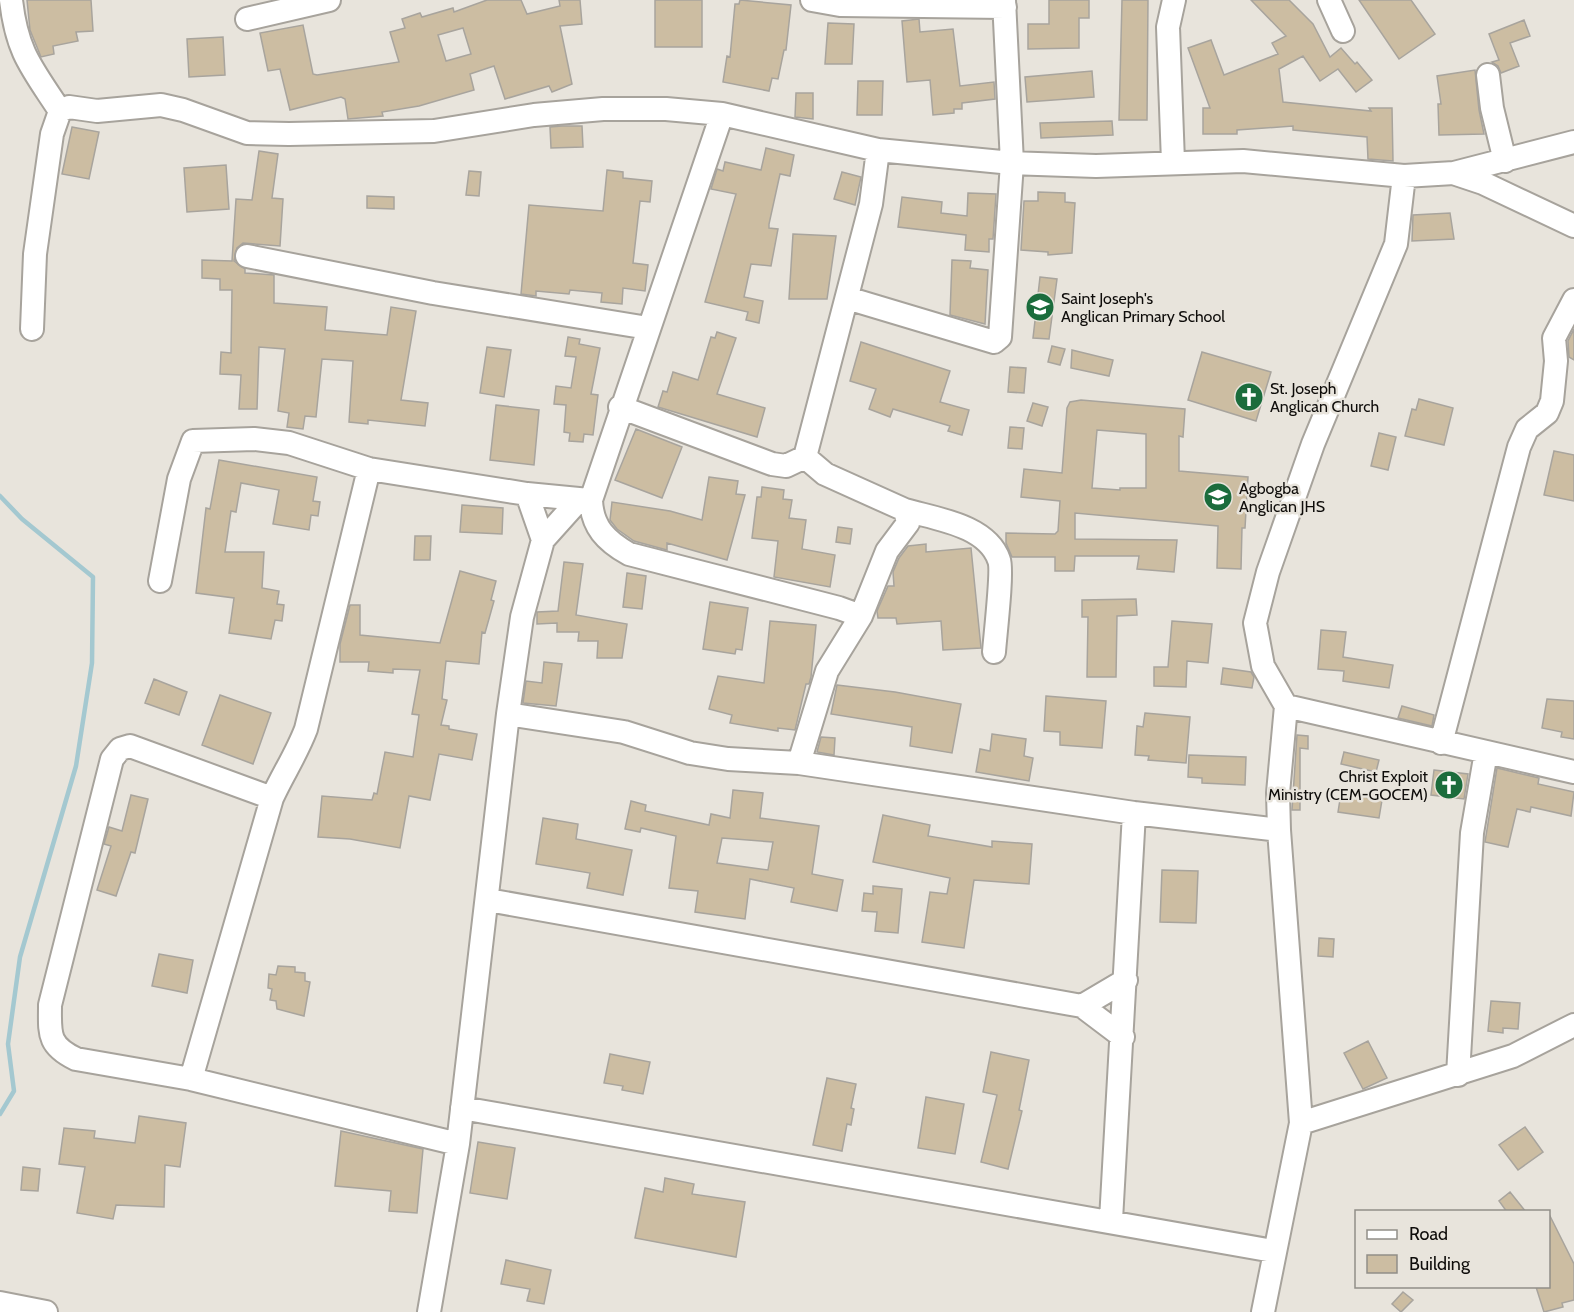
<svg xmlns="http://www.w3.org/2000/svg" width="1574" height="1312" font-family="Cabin,sans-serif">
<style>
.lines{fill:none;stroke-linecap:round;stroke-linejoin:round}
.stream{stroke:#a4c8d0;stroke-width:4.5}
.building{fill:#ccbda2;stroke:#a8a49d;stroke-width:1.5;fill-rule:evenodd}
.minor-casing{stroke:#a7a39c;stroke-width:26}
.minor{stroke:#fff;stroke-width:22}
.labels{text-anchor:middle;stroke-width:5;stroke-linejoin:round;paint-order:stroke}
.poi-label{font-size:16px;fill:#0e0c0a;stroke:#e8e4dc;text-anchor:start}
</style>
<rect width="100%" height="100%" fill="#e8e4dc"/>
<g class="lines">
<path class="stream" d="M0,496L22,519L93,577L92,663L76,766L20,957L8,1044L14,1091L0,1114"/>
</g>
<path class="building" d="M27,0H91L93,31L76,32L78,41L53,46L54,54L41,57L30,30Z
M487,0H521L527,14L560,6L559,0H580L582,24L560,26L572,84L552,92L549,86L505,99L494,66L470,74L474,90L419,106L382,112L383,116L348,119L345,99L341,97L290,110L280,69L268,71L260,33L303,25L313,74L317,75L399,62L390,32L405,28L402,19L420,13L422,17L453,8L454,12ZM463,28L471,54L446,61L438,35Z
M655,0H702V47H655Z
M740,0L791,5L786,50H784L778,79L772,78L769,91L723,82L727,56L730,57L735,4H739Z
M1049,0H1089V18H1079V48L1028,49V24H1049Z
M1122,0H1148L1147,120H1119Z
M1251,0H1289L1313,24L1330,57L1341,48L1355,64L1357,62L1372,80L1356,92L1338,69L1320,81L1303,56L1279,69L1283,102L1371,111L1369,108H1392L1393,161L1368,159L1367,137L1293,130V126L1237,130V134H1203V108H1210L1188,48L1211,40L1224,75L1278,54L1272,43L1286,36Z
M1359,0H1411L1435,34L1399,59Z
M919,19L920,32L953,29L960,86L994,82L995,99L962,103V109H954V113L933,115L930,80L907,82L902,21Z
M1524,20L1530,36L1510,43L1519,66L1501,73L1498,66L1492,62L1499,60L1489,34Z
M828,23L854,24L852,64H825Z
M223,37L225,75L189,77L187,39Z
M1475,70L1479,110L1484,134L1439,135L1438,104H1441L1437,76Z
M1092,71L1094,97L1027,102L1025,77Z
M858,81H883L882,115H857Z
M796,93H813V119L795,117Z
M1112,121L1113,135L1041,138L1040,123Z
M562,126H582L583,147L551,148L550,127Z
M72,127L99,132L89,179L62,174Z
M766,148L794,155L790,176L780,174L769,224V228L778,229L771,266L751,264L744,297L763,301L759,323L746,320L748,312L705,302L736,194L711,189L717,169L723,171L725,162L761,170Z
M259,151L278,154L272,198L283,199L280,246L243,243L237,248L234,261L245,269V273L274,275V303L327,307L325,330L387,335L391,307L416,311L401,400L428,403L425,426L368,420V424L349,422L353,361L322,359L316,417L305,416L303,429L287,427L289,413L278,411L285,349L259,347L257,409H239L241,375L220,374L221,352L231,353L232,290H220V279L202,278V260L232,261L236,199L252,200Z
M226,165L229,209L187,212L184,168Z
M607,170L623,172V178L652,181L650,202L640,201L633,263L648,265L645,291L623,288L622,304L601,302L602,293L570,290L569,294L536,291V296L521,294L529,205L603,211Z
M469,171L481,172L479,196L466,195Z
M842,172L861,177L855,205L834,199Z
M1038,192L1065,193V202L1075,203L1072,253L1048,255V252L1021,250L1024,201H1038Z
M968,193L996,194L993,239H989V252L965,250L966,235L898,227L902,197L942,202L941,213L967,216Z
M367,196L394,197V209L367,208Z
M1450,213L1454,239L1412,241L1413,215Z
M793,234L836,236L827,299H789Z
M952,260L971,261L970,268L988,270L985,324L950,315Z
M1040,277L1057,279L1049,339L1033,338Z
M1574,329V360L1569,357L1568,341Z
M717,332L736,338L717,394L765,408L757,437L658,407L663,391L667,392L673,372L698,380L711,337L715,338Z
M568,337L580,339L579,344L600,348L591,394L598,395L593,435L584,434L583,442L569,441L570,433L564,432L566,405L554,404L556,386L571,388L576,357L565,356Z
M861,342L950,371L940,402L969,410L962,435L948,431L950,426L893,409L890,417L869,409L876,389L850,381Z
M1052,346L1065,349L1060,365L1048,362Z
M487,347L511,350L504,397L480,393Z
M1072,350L1113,360L1109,376L1071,368Z
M1202,352L1271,372L1256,421L1188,400Z
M1010,367L1026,368L1024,393L1008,392Z
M1419,399L1453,408L1444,445L1405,436L1412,409L1416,410Z
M1081,400L1185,409L1183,437L1179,436V471L1248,477L1245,528H1242L1241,569L1217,568L1218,526L1075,513V539L1177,540L1174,572L1137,569L1139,556H1075L1074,571H1055V557H1012L1006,543V533L1055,534L1058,531L1060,501L1021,497L1024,469L1062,473L1067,408L1070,402ZM1097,430L1146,434V488H1120V490L1092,488Z
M1033,403L1048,407L1042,426L1027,421Z
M496,405L539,410L534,465L490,460Z
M1010,427L1024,428L1022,449L1008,448Z
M636,429L682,447L662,498L615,480Z
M1379,433L1396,437L1388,470L1371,466Z
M1554,451L1574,455V501L1544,495Z
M219,460L317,477L313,501L320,502L318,516L311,515L309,530L273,524L279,490L241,483L236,512L231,511L225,552H264L262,588L279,591L277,604L284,605L282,621L275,620L271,639L229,633L234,598L196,593L206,508L210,509Z
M709,477L738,481L736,494L745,495L727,560L667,543V550L634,541L617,529L610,520L612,502L670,511L702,520Z
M762,487L784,490L783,499L792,500L789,518L806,520L802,549L835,555L830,587L774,577L778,541L752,538L757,497H761Z
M462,505L503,508L502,534L460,532Z
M838,527L852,529L850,544L836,542Z
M415,536H431L430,560H414Z
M926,544V552L971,548L981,648L943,650L941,621L897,624L896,618H878L877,611L888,586H894L893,572L899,558L908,546Z
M564,562L583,564L576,615L627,624L622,658H597L598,641H578L579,632H557V623L537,624V612L558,611Z
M460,571L496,581L491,600L494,601L485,633L482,632L479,664L446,661L442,699L447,700L441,725L449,726V729L477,734L472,760L439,754L430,800L409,796L400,848L350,839L318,837L322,796L372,800L374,793L377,794L385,752L413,757L419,715L412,714L420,670L393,669V673L368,671L369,662H340V644L350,605H360V635L440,643Z
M627,573L646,576L642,609L623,607Z
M1136,599L1137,615L1117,616L1116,677H1087L1088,617H1082V600Z
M710,602L748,608L742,650L736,649L735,654L703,649Z
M770,621L816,625L811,677L809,684H806L795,730L778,728V731L730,723L732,715L709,709L718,676L764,683Z
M1172,621L1212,624L1208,663L1187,661L1186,687L1154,686V667H1168Z
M1321,630L1346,632L1343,657L1393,665L1389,688L1343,681L1344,671L1318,669Z
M544,662L562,664L556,706L523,703L526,681L542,683Z
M1223,668L1251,672L1254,677L1252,688L1221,684Z
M154,679L187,692L179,715L145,703Z
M837,685L895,692L961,704L952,753L910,746L912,727L831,714Z
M220,695L271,713L253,764L202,745Z
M1046,696L1106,701L1102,748L1060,745V732L1044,731Z
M1547,699L1574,701V739L1561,737L1562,732L1542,728Z
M1402,706L1434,715L1432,726L1398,718Z
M1145,713L1190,717L1186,763L1148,760L1149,756L1135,755L1137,726L1143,727Z
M992,734L1026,739L1024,756L1033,758L1029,781L976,772L980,749L990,751Z
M1297,735L1308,736V749L1300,748V810H1292Z
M821,737L835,738L834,755L817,752Z
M1344,752L1379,760L1376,772L1341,764Z
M1189,755L1246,757L1245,785L1202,783V778L1188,777Z
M1497,768L1539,778L1538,784L1574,792L1571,816L1531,807L1530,812L1517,809L1508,847L1485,842Z
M1434,770L1468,774L1464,799L1431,795Z
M733,790L763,793L760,818L819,826L812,874L843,880L837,911L791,902L794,888L750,879L745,919L695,912L698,891L669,888L676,836L641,828L640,832L625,829L631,801L646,805L645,811L709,825L711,814L730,818ZM722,838L773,842L768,870L717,863Z
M1341,793L1382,800L1379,818L1338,812Z
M131,795L148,799L135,853L131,852L116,896L97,890L111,846L104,844L109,827L122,831Z
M883,815L930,825L928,836L992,847V841L1032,844L1029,884L974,880L964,948L922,942L930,892L947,894L950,878L873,862Z
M543,818L578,824L576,839L632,850L623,895L587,888L590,873L536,864Z
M1162,870L1198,871L1196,923L1160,922Z
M873,886L902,889L898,933L875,931L877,912L862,911L864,893L873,894Z
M1319,938L1334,939L1333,957L1318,956Z
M159,954L193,960L187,993L152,986Z
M278,966L295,967V972L305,973V981L310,982L304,1016L277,1009L276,1001L270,1000L272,989L268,988L269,974L276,975Z
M1491,1001L1520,1003L1518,1029L1503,1028V1033L1488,1031Z
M1368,1041L1387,1078L1363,1089L1344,1053Z
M991,1052L1029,1060L1019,1110L1022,1111L1008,1169L981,1162L997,1095L983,1092Z
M610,1054L650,1062L643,1094L622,1090L623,1086L604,1083Z
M827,1078L856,1084L851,1108L854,1109L851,1125L847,1124L842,1151L813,1145Z
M926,1097L964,1104L955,1154L918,1148Z
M139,1116L186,1123L180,1167L165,1165L164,1207L116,1205L113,1219L77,1213L85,1167L59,1164L64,1128L95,1131L94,1138L135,1143Z
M1525,1127L1543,1152L1518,1170L1499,1145Z
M341,1131L423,1149L417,1213L389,1211L391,1191L335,1186Z
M478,1142L515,1148L507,1199L470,1193Z
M23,1167L40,1169L38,1191L21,1190Z
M665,1178L694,1184L692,1194L745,1202L736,1257L635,1238L645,1188L663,1192Z
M1510,1192L1526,1212H1507L1499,1201Z
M1548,1212L1574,1264V1300L1562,1303L1563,1307L1544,1312L1536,1287H1548Z
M506,1260L551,1270L544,1304L527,1301L530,1289L501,1284Z
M1403,1292L1413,1300L1401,1312L1392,1304Z"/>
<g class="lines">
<g class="minor-casing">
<path id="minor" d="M11,0C17,53 32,68 60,111
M812,0L840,5L1005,7
M1329,0L1343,31
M247,19L329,0
M1488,75L1492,108L1505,161
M722,114L591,500C592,527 606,541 629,554L839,608L861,616L827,671L799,763
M1173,162L1168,27L1174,0
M1456,174L1483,183L1574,226
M247,256L433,293L648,328
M847,298L994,342L1000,337L1012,163L1004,0
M32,329L35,254L52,134L60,111L69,107L97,111L161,105L183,110L247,133L289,134L434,131L534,115L603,109H666L722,114L878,150L1012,163L1096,166L1243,161L1404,176L1454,173L1574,142
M620,407L772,464L786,466L805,457L871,204L878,150
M805,457L825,474L905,510L908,523L887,551L861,616
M527,494L543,540
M905,510C936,519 987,525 999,560C1003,570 995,637 994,652
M160,581L179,479L193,441L254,439L289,443L369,469L527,494L589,500
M1286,706L1574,772
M508,714L624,732L690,753L728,759L799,763L1134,813L1279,830
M1441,743L1519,447L1527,429L1547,413L1552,401L1556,361L1554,338L1574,300
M272,798L130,746L120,749L112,759L50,1005C50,1033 47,1045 76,1059L191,1079L458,1144
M488,900L1082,1006L1126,980
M1082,1006L1123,1037
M1458,1075L1472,833L1486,752
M191,1079L272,798C283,774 297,753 306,729L369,469
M462,1108L1273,1251
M1301,1123L1513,1056L1574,1025
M1111,1220L1134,813
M0,1303L46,1312
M429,1312L458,1144L508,714L522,617L543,540L578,501
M1263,1312L1301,1123L1279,830L1278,793L1286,706L1263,666L1255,623L1268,572L1313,444L1396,244L1404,176"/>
</g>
<use href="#minor" class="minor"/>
</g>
<defs>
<g id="school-disc" transform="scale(1.5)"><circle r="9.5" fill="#1b6c3c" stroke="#e8e4dc"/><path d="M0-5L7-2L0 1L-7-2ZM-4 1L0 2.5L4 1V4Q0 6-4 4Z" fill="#fff"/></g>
<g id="church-disc" transform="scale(1.5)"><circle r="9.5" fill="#1b6c3c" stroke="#e8e4dc"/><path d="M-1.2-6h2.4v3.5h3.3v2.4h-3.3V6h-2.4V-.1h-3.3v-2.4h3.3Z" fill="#fff"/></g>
</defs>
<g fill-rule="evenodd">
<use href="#school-disc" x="1040" y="307"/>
<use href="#church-disc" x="1249" y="397"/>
<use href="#school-disc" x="1218" y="497"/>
<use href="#church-disc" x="1449" y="785"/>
</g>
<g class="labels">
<g class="poi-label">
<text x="1061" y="304">Saint Joseph's<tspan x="1061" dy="18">Anglican Primary School</tspan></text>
<text x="1270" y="394">St. Joseph<tspan x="1270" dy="18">Anglican Church</tspan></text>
<text x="1239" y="494">Agbogba<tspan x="1239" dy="18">Anglican JHS</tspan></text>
<text x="1428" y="782" text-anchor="end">Christ Exploit<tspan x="1428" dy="18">Ministry (CEM-GOCEM)</tspan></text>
</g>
</g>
<rect x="1355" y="1210" width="195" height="78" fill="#e8e4dc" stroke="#918e88" stroke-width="1.5"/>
<rect x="1367" y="1230" width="30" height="9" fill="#ffffff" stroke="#918e88" stroke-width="1.5"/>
<text x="1409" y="1240" font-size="18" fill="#0e0c0a">Road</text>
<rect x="1367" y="1255" width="30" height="18" fill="#ccbda2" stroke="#918e88" stroke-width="1.5"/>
<text x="1409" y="1270" font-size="18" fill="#0e0c0a">Building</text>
</svg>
